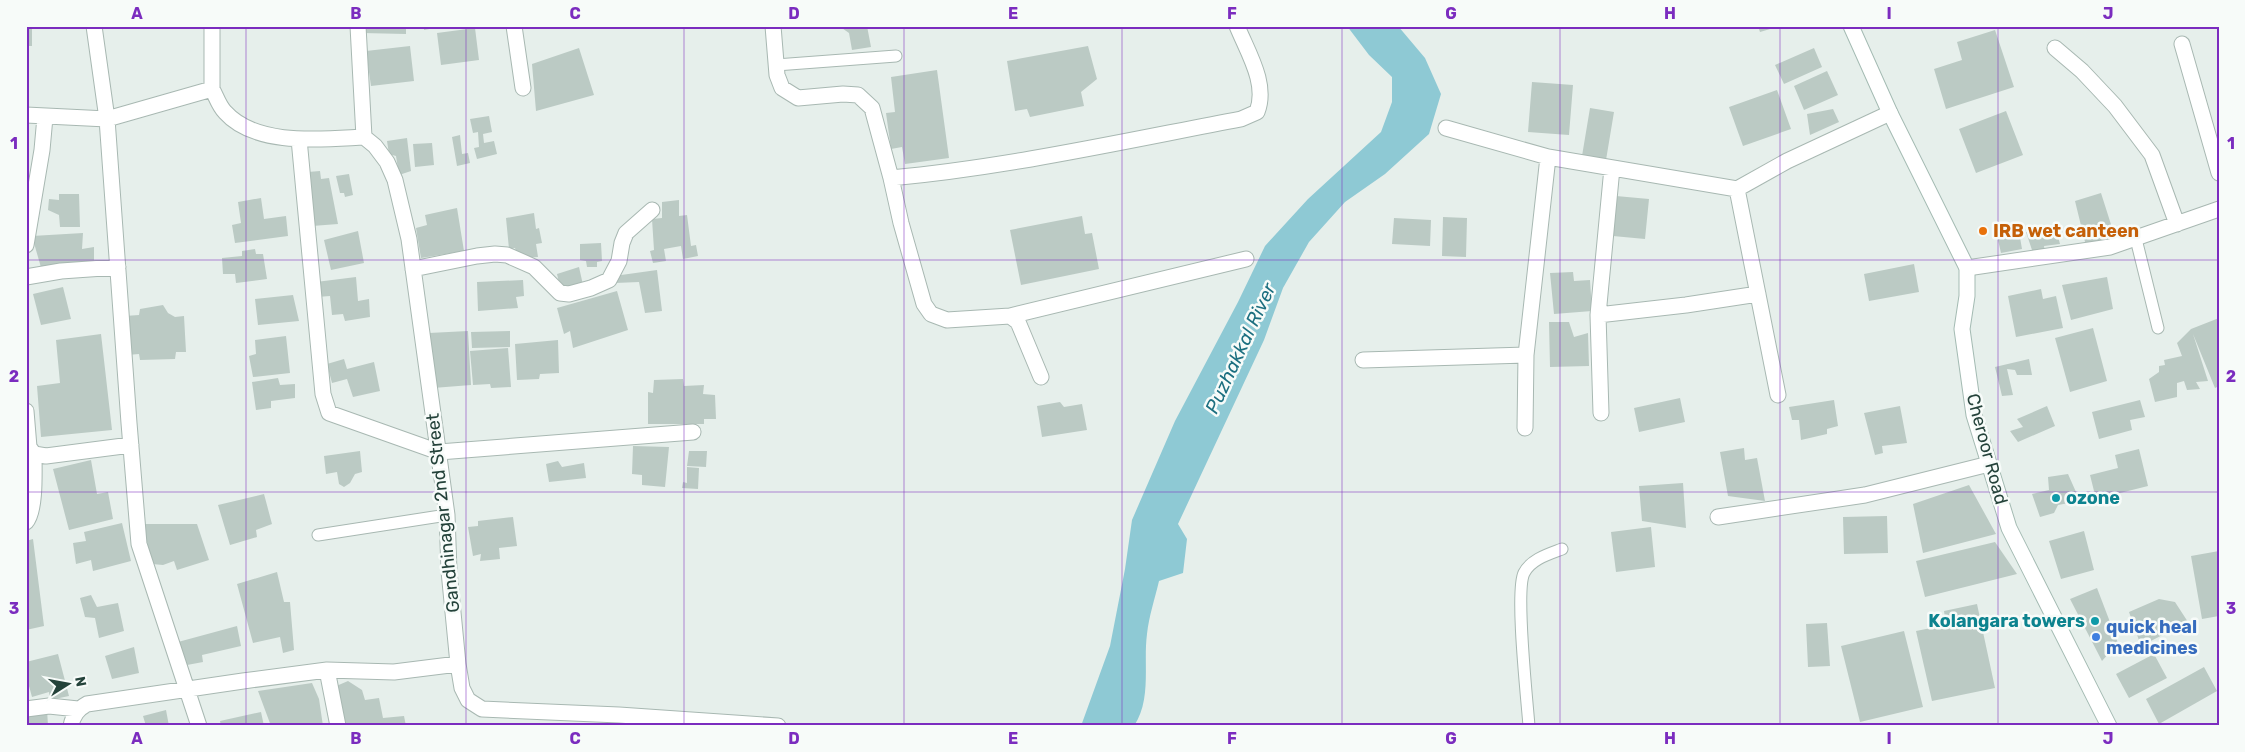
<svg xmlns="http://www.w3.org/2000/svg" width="2245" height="752" font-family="Rubik,sans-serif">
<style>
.water{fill:#8ec9d4}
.building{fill:#bbcac4}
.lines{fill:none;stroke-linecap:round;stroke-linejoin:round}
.lane-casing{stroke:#a8b8b2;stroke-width:13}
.street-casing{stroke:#a8b8b2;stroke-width:17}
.secondary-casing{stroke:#a4bbb3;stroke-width:17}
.lane{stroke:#fff;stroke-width:11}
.street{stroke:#fff;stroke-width:15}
.secondary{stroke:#fff;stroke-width:15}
.grid{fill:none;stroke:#7b2cbf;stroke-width:1;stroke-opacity:0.55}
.food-dot{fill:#e8710a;stroke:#f7fbf9;stroke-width:2}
.culture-dot{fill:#0f9aa8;stroke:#f7fbf9;stroke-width:2}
.shop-dot{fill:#3f7fe0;stroke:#f7fbf9;stroke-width:2}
.labels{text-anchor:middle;stroke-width:5;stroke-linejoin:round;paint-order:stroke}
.food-label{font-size:18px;font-weight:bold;fill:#c56008;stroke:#f7fbf9;text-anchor:start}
.street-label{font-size:18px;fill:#24423a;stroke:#f7fbf9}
.culture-label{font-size:18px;font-weight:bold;fill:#0d838f;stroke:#f7fbf9;text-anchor:start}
.shop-label{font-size:18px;font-weight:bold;fill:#366cbe;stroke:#f7fbf9;text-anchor:start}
.water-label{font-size:19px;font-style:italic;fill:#1c6f80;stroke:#f7fbf9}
.neatline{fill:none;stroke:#7b2cbf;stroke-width:2}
.grid-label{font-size:16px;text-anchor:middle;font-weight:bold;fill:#7b2cbf}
</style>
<rect width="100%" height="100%" fill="#e6efeb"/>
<path class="water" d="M1347,26H1398L1425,58L1441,94L1429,134L1385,174L1345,202L1309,242L1283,288L1264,340L1178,524L1187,539L1183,573L1159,581C1155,598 1149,616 1147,634C1143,664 1152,699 1134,726H1081L1110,646L1125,569L1132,520L1175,421L1238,302L1265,246L1308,199L1381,132L1392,102V77L1369,55Z"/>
<path class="building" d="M26,26H32V46H26Z
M362,26H406V34L362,33Z
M424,26H440V27L424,30Z
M839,26H867L871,47L852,50L849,33Z
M1758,26H1777V27L1760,32Z
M475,28L479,60L441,65L437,33Z
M1995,30L2014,87L1946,109L1934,69L1962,60L1957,42Z
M410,46L414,81L371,86L366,51Z
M1088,46L1097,79L1081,92L1084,106L1030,117L1027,109L1015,111L1007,61Z
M579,48L594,95L536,111L532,64Z
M1814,48L1822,67L1784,84L1775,65Z
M937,70L949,158L905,164L902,147L891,149L886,113L895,112L891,77Z
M1827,71L1838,95L1804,110L1794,86Z
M1532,82L1573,85L1569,135L1528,132Z
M1777,90L1791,129L1743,146L1729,107Z
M1590,108L1614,112L1606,160L1582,156Z
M1833,109L1839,122L1810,135L1807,114Z
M2006,111L2023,155L1976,173L1959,129Z
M489,116L492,132L483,134L484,143L494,141L497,154L477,159L474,148L479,147L478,132L473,133L470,119Z
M460,135L462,154L468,153L470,163L457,166L452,137Z
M407,138L411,171L399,175L396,156L389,154L387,141Z
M432,143L434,165L415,167L413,144Z
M320,171L321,179L329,178L338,224L312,226L307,185L311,180L308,172Z
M349,174L353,195L345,197L344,193H340L336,176Z
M2101,193L2115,237L2086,246L2075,201Z
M59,194H79L80,227H60L59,215L48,210L49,199L59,200Z
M1616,196L1649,199L1645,239L1613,236Z
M261,198L264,219L286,216L288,236L235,243L232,225L241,223L238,202Z
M679,200V216L687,215L691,246L696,245L698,256L683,259L681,246L664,249L666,261L653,263L650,251L654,250L652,219L662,218V202Z
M457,208L464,251L421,258L416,228L427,225L425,215Z
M534,213L536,229L539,228L542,243L536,244L538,257L518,258L515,248L509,249L506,218Z
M1082,216L1085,234L1092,233L1099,269L1021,285L1010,230Z
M1443,217L1467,218L1466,257L1442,256Z
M1394,218L1431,220L1430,246L1392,244Z
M2055,225L2060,244L2044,246L2045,253L2034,256L2026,232Z
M2018,226L2022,249L2001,253L1996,231Z
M358,231L364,263L331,270L324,240Z
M83,233L82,249L94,247V265L42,271L32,236Z
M601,243L602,261L597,262V267H587L586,261L580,260V244Z
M255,249L256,254H263L267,279L236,283L235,274H223L222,258L242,256V251Z
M1914,264L1919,292L1869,301L1864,274Z
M579,267L583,285L561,291L557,274Z
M657,270L662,311L645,313L639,282L615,283L614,276Z
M1573,272L1574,281L1590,280L1592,311L1554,314L1550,273Z
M356,277L358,301L369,299L370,317L345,321L343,314L332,315L330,296L317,297L316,282Z
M2107,277L2113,309L2071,320L2062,285Z
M523,280L524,296L516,297L518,308L478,311L477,282Z
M63,287L71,319L41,325L33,294Z
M2041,289L2043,299L2056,296L2063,328L2016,337L2008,296Z
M617,291L628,330L573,348L570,331L564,334L557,308Z
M293,295L299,321L258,325L255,299Z
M163,305L168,313L175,317L184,316L186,352H176L175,359L140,360L139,354L127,355L125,316L139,315L140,309Z
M2219,318V386L2215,388L2193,334L2208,381L2196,382L2200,389L2187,390L2184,381L2177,383V397L2155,402L2149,379L2159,372V366L2165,365L2164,360L2182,356L2177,343L2191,329Z
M1549,322H1569L1574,337L1588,333L1589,366L1550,367Z
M2093,328L2107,381L2070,392L2055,338Z
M468,331L471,385L433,388L429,333Z
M510,331V347L472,348L471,332Z
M101,334L112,430L41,437L37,386L60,383L56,340Z
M286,336L290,373L253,377L249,356L256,354L255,340Z
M558,340L559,373L540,374L539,379L517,380L515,344Z
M508,348L511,387L491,388L490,384L473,385L470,351Z
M344,359L347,369L374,362L380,391L353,397L347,379L332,383L327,364Z
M2029,359L2032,375H2017L2015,370L2007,369L2013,395L2002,396L1995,367Z
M278,378L280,385L295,384V398L271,401V408L256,410L252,382Z
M683,379L684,386L704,385L703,394L715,395L716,419H704V424H648V392L653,393L654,380Z
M1680,398L1685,422L1639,432L1634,408Z
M1834,400L1838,426L1827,429V434L1801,440L1799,420H1792L1789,407Z
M2140,400L2145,417L2130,420L2132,430L2099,439L2092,412Z
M1060,402L1064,407L1082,404L1087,430L1042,437L1037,406Z
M1900,406L1907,443L1882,446L1883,453L1875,455L1864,413Z
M2047,406L2055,426L2018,442L2010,431L2023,427L2017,419Z
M633,446L669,447L665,487L642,485V475L632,474Z
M1744,448L1745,460L1757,458L1765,501L1728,496L1720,452Z
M2139,449L2148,486L2096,499L2090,475L2118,468L2115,455Z
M360,451L362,472L355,474L350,483L344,487L339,484L337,472L326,474L324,456Z
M689,451H707L706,467L687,466Z
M91,460L97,494L108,492L113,519L69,530L53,469Z
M558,461L562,467L584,463L586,478L549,482L546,464Z
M687,467L699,468L698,489L682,488L683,482L687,483Z
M2068,474L2080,501L2058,505L2054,513L2040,517L2032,494L2049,490L2048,477Z
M1683,483L1686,528L1642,521L1639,486Z
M1969,485L1996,534L1923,553L1913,504Z
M264,494L272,524L256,530L257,537L230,545L218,505Z
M1887,516L1888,553L1844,554L1843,517Z
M513,517L517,546L499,548L500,559L480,561L481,554L473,556L468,527L478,526V521Z
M122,523L131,561L93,571L91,560L76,564L73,543L86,541L84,532Z
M143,524H197L209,560L177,570L174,561L163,565L152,564Z
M1651,527L1655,567L1616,572L1611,532Z
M2084,531L2094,570L2061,579L2049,541Z
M33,539L44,626L26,630V541Z
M1995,542L2017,574L1925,597L1916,561Z
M2219,551V616L2202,619L2191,556Z
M277,572L284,602H290L294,650L283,653L280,637L253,643L237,584Z
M2097,588L2118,643L2102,661L2070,599Z
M91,595L97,607L118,603L124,631L99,638L95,618L85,617L80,598Z
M2159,599L2175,602L2188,622L2141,646L2129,612Z
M1977,604L1995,688L1932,701L1916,631L1946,625L1944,611Z
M1827,623L1830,666L1808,667L1806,624Z
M237,626L241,646L202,655L203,662L187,665L178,642Z
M1904,631L1923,707L1860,722L1841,646Z
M134,647L139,673L112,679L105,656Z
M58,654L69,696L50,700L49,692L32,697L26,675V662Z
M2154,654L2167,678L2129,698L2116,674Z
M2204,667L2217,691L2159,724L2146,699Z
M348,681L362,690L365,700L379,698L383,718L404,716L406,726H344L334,687Z
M312,683L319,699L323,726H271L258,691Z
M47,709L48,726H26V712Z
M166,710L169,726H146L143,716Z
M261,712L264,726H221L220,721Z"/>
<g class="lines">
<g class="lane-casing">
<path id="lane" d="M776,65L896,56
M2136,239L2158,328
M318,535L447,515
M1529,726C1527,699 1515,591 1524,573C1531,559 1549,554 1562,549"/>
</g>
<g class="street-casing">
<path id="street" d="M212,26V89
M358,26L364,137L375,146L387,162L395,180L409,239L447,515L449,571L458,664L462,688L468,700L482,709L619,715L778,726
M514,26L523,88
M773,26L777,75L782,88L798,98L843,94L858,95L872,108L891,178C1009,167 1125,141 1241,119L1257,112C1268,84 1248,53 1237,26
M2182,44L2219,173
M2055,48L2082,71L2115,106L2152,155L2177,224
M26,115L107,119L94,26
M1446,128L1548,157
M299,139L323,394L329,413L439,452L693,432
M891,178L901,223L924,304L931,314L947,320L1010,316L1018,322L1041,377
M1737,189L1778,395
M26,245L42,150L45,117
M1967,268L2110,247L2219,209
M413,269L477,256L495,254L507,255L534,267L560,293L569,294L591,288L609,280L619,261L622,243L626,233L652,210
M26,277L61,271L118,267
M1598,315L1686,305L1758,294
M1010,316L1246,259
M1363,360L1526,355L1548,157L1737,189L1787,161L1890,113
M26,411L29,447L34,454L46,456L131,445
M1601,413L1598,315L1612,168
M1525,428L1526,355
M1718,517L1865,495L1989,464
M26,522C36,511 34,470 34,454
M327,670L338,726
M26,709L49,706L78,709
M71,726C73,715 78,709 87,704L243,681L327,670L394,672L458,664
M199,726L139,544L129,423L107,119L212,89C216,96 219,106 225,112C256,147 323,139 364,137"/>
</g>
<g class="secondary-casing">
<path id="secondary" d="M1851,26L1890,113L1967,268V296L1962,329L1974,415L2009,528L2109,726"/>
</g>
<use href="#lane" class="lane"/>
<use href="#street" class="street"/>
<use href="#secondary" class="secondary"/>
</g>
<path class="grid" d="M246,26V726M466,26V726M684,26V726M904,26V726M1122,26V726M1342,26V726M1560,26V726M1780,26V726M1998,26V726M26,260H2219M26,492H2219"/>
<circle class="food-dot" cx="1983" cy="231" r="5"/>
<g class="culture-dot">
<circle cx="2056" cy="498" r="5"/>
<circle cx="2095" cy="621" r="5"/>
</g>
<circle class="shop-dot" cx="2096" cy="637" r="5"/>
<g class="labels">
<g class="food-label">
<text x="1993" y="237">IRB wet canteen</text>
</g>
<g class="street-label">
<text transform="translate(1987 449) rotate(75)" y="6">Cheroor Road</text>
<text transform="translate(443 513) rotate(-96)" y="6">Gandhinagar 2nd Street</text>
</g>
<g class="culture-label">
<text x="2066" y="504">ozone</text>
<text x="2085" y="627" text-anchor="end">Kolangara towers</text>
</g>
<g class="shop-label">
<text x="2106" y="633">quick heal<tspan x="2106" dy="21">medicines</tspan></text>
</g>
<g class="water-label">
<text transform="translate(1240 348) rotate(-65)" y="7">Puzhakkal River</text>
</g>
</g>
<rect width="2245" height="752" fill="none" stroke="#f7fbf9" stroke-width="55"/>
<g transform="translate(68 684) rotate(79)" stroke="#f7fbf9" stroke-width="4" paint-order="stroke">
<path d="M0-4L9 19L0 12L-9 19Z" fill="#24423a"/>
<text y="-8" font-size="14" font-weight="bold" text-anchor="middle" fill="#24423a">N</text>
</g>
<rect x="28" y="28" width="2190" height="696" class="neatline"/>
<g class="grid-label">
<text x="137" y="19">A</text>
<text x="356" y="19">B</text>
<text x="575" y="19">C</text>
<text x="794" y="19">D</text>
<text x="1013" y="19">E</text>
<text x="1232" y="19">F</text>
<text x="1451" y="19">G</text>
<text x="1670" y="19">H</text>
<text x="1889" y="19">I</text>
<text x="2108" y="19">J</text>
<text x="14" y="149">1</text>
<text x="2231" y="149">1</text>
<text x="14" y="382">2</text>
<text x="2231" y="382">2</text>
<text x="14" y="614">3</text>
<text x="2231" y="614">3</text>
<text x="137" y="744">A</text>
<text x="356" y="744">B</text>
<text x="575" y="744">C</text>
<text x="794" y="744">D</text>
<text x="1013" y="744">E</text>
<text x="1232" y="744">F</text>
<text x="1451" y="744">G</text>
<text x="1670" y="744">H</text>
<text x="1889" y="744">I</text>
<text x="2108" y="744">J</text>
</g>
</svg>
